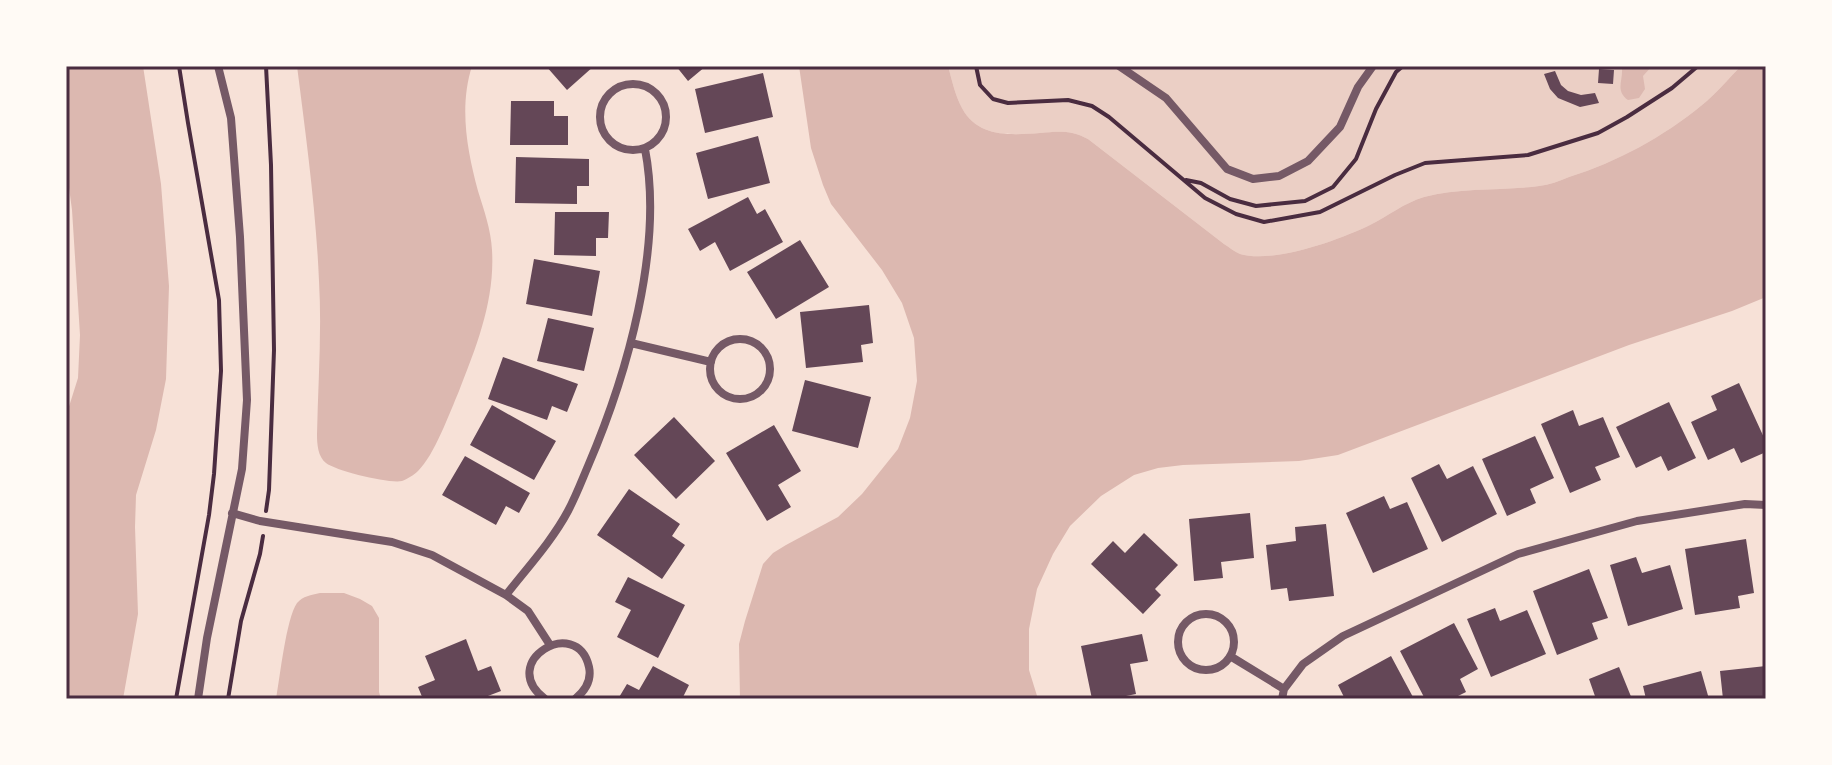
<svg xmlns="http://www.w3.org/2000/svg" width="1832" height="765" font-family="Barlow,sans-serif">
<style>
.green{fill:#ebcfc5}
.water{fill:#dcb8b0}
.building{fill:#644757}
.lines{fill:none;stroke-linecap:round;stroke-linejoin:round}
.path{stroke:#4a2c40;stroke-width:4}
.minor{stroke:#755966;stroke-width:8}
.neatline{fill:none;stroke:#4a2c40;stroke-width:3}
</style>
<rect width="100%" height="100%" fill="#f7e1d7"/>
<path class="green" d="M948,66H1741C1728,79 1716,94 1702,105C1663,137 1617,162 1569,177C1559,181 1549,185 1539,186C1502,191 1460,187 1424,197C1404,203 1388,216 1370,225C1339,240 1273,264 1240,254C1235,252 1229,247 1224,244L1088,139C1072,130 1058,131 1040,133C1011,135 978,138 962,108C955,95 952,80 948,66Z"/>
<path class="water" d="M66,66H143L161,184L169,286L166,379L156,430L136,495L135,527L138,614L123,699H66V416L78,378L80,335L72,210L66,165Z
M297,66H472C459,107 467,150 478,191C484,210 491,230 492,250C495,300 477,345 459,391C450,412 434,456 418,471C414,475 407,479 402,481C390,484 336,471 326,463C318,457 317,444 317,435C318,384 322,332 319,281C316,209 306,137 297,66Z
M799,66H948C952,80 955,95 962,108C978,138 1011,135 1040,133C1058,131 1072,130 1088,139L1224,244C1229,247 1235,252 1240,254C1273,264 1339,240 1370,225C1388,216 1404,203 1424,197C1460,187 1502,191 1539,186C1549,185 1559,181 1569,177C1617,162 1663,137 1702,105C1716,94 1728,79 1741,66H1766V297L1732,311L1629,345L1338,455L1299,461L1183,465L1158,468L1134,475L1101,496L1070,526L1053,554L1037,589L1029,629V670L1038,699H740L739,644L745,621L763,564L773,553L786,545L838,517L862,494L898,449L910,418L917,381L914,338L902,303L882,270L831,204L823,185L811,148Z
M1619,66H1652L1643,76L1645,89L1639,98L1628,100C1615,90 1623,82 1622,68Z
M320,593H344L360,599L372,606L379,618V692L381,699H276C280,678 286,619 297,603C303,596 311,595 320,593Z"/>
<path class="building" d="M546,66H594L567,90Z
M676,66H706L688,81Z
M1599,69L1614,70L1613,84L1598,83Z
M1555,71L1561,85L1568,91L1581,95L1595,93L1599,103L1580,107L1558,98L1550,89L1544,74Z
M763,73L773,117L705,133L695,89Z
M511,101H554V116H568V145H510Z
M758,136L770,183L708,199L696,153Z
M516,157L589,159V186H577V204L515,203Z
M748,197L757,214L765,209L783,242L730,271L715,242L700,251L688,229Z
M555,212H609L608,238H596V256L554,255Z
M800,240L829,287L776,319L747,272Z
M534,259L600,271L592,316L526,304Z
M869,305L873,343L861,345L863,362L806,368L800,312Z
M548,318L594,328L584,371L537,361Z
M503,357L578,384L567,412L552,406L547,420L488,399Z
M805,380L871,397L858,448L792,431Z
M1739,383L1766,442V452L1741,463L1734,448L1708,460L1691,422L1717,410L1711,396Z
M1669,402L1696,458L1668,471L1661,456L1636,468L1616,427Z
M492,405L556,441L534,480L470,445Z
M1573,410L1579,426L1603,417L1620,457L1595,467L1601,480L1570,493L1541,424Z
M674,417L715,461L676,499L634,455Z
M774,425L801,471L778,485L791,507L767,521L726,453Z
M1535,436L1554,478L1530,489L1536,503L1507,516L1482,459Z
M465,456L530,493L519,513L506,506L496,525L442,495Z
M1439,464L1447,479L1473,466L1497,514L1442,542L1411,478Z
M629,489L680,524L672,536L685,545L662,579L597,535Z
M1384,496L1390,509L1407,502L1428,549L1373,573L1346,513Z
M1250,513L1254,558L1221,562L1223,578L1194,581L1189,519Z
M1326,524L1334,596L1289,601L1287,588L1271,590L1266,545L1296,541L1295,527Z
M1144,533L1178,565L1155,589L1161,595L1143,614L1091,564L1113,541L1125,553Z
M1746,539L1754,593L1738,596L1740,608L1695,615L1685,549Z
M1636,557L1642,573L1670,565L1683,609L1628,626L1610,565Z
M1589,569L1608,618L1592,623L1598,639L1557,655L1533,591Z
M628,577L685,605L658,658L617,637L631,610L615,602Z
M1495,608L1500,621L1527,610L1546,654L1491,677L1467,619Z
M1454,623L1478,669L1460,679L1466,692L1452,699H1425L1400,651Z
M1142,634L1148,661L1130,664L1136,694L1111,699H1092L1081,646Z
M466,639L478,671L491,666L501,691L480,699H423L418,687L435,680L425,656Z
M1391,656L1414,699H1345L1338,685Z
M653,666L689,685L682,699H618L627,684L639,690Z
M1766,666V699H1723L1720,671Z
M1619,667L1632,699H1596L1589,679Z
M1701,671L1709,699H1646L1643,686Z"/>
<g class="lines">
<path class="path" d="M266,66L271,165L274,350L269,490L266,511
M976,66L980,85L993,99L1008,103L1068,100L1092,106L1109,117L1205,198L1236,214L1264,222L1320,212L1395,175L1425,163L1528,155L1598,133L1627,117L1672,88L1698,66
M1186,180L1201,183L1230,199L1256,206L1305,201L1333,187L1356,159L1376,109L1396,72L1403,66
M176,699L209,515L214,474L221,371L219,300L188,123L179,66
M228,699L241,621L260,554L263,536"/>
<path class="minor" d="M1119,66L1166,98L1227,169L1253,179L1279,176L1308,161L1340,127L1358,87L1373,66
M600 117a33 33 0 1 1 66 0a33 33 0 1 1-66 0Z
M710 369a30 30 0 1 1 60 0a30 30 0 1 1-60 0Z
M631,343L711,362
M232,513L260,521L392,542L432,555L506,595L528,611L550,645
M506,595C527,568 552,541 568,511C576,496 582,480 588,466C627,375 664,247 645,149
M1178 642a28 28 0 1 1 56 0a28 28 0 1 1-56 0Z
M1230,656L1284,689
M198,699L207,638L242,469L247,400L240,237L231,118L218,66
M545,699C496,662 577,614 589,667C592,681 585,691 575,699
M1282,699L1284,689L1303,664L1343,636L1518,554L1637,521L1745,504L1766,505"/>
</g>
<rect width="1832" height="765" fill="none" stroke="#fffaf5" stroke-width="136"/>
<rect x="68" y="68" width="1696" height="629" class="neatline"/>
</svg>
